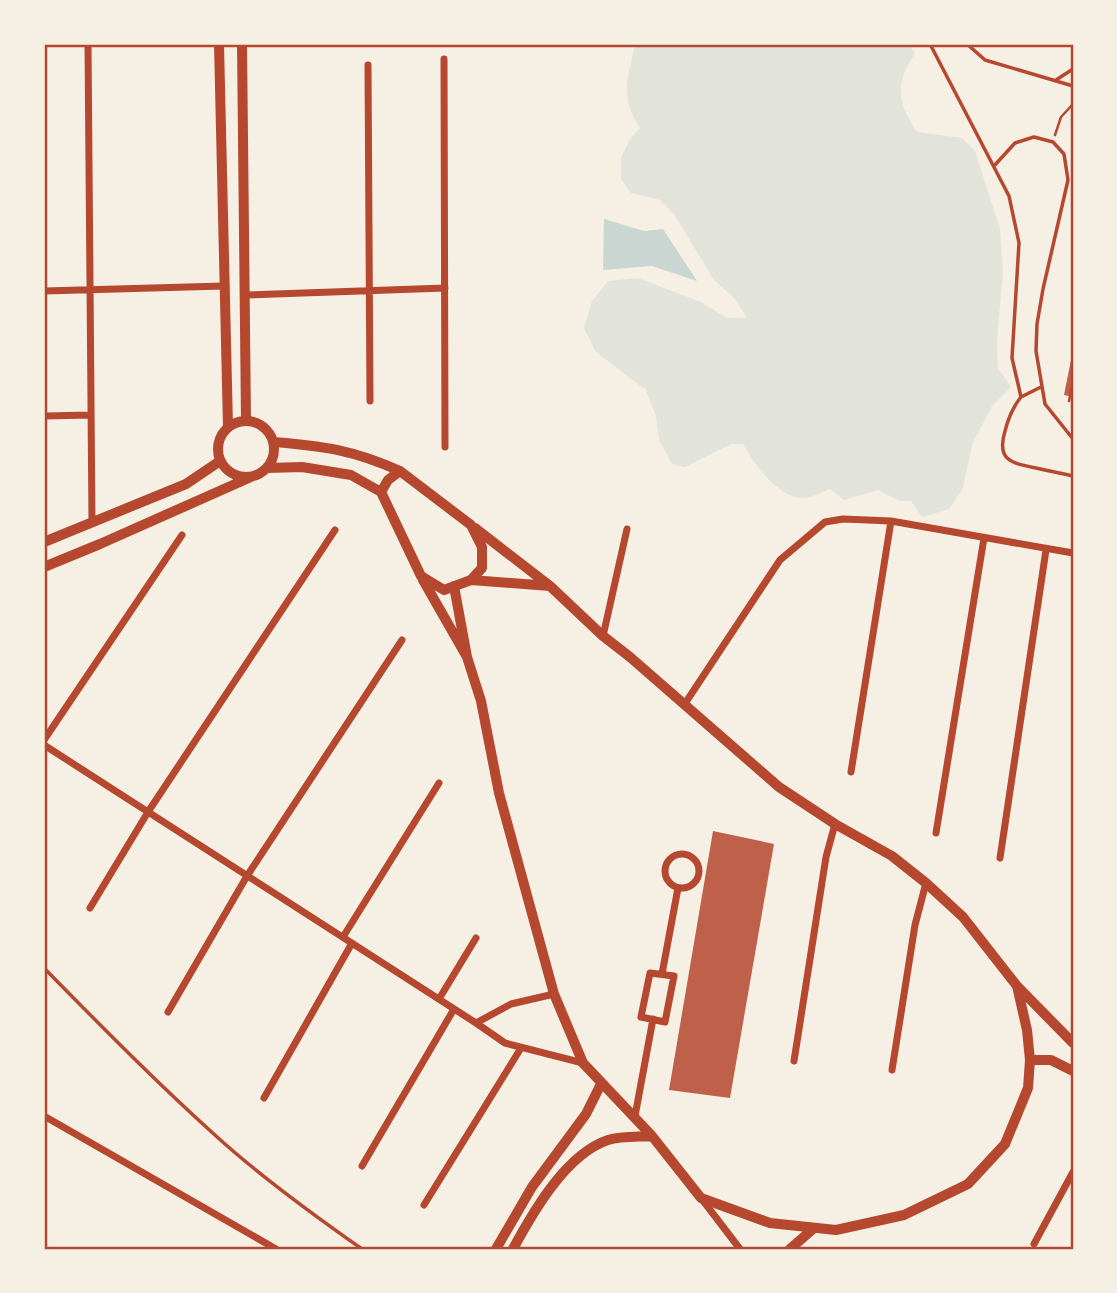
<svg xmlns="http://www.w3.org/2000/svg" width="1117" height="1293" font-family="'DejaVu Sans',sans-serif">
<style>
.green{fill:#e2e4dc}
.water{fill:#c9d6d2}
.building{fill:#bf614a}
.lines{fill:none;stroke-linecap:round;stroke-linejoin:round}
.path{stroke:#b5482f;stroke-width:2.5}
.service{stroke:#b5482f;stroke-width:3.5}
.minor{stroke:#b5482f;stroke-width:7}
.tertiary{stroke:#b5482f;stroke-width:10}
.neatline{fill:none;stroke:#b5482f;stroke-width:2.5}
</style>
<rect width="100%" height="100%" fill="#f6efe4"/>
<path class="green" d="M635,44H909L915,54C894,84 898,103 917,132L962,138L975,151L1000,229L1003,271L997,339L998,368L1011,387L992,406L972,445L963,488L949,509L922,517L911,501H900L878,490L844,500L830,489C822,492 811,498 803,498C778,498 754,464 743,444H731L685,467L672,464L659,440L656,416L646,390L596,352L584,328L592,301L608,281L638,278L701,302L727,318H747L734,298L714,280L674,214L660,200L631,193L621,179V158L630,139L640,128C619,96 628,79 635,44Z"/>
<path class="water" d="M604,219L644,231L663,229L697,281L652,266L603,270Z"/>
<path class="building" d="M1072,355H1073V397L1064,395Z
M713,831L774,844L730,1098L669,1090Z"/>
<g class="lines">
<path class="path" d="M1055,135L1061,117L1073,104
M1069,401L1073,380"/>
<path class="service" d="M930,44L1009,196L1019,243L1012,358L1021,397C1013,407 1008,419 1005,431C996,461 1012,463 1036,468C1048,471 1061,473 1073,476
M967,44L985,60L1073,86
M1056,80L1073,69
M994,166L1015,143L1034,137L1053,142L1064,154L1068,180L1043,289L1037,324L1036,351L1045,404L1073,439
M1021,397L1041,387
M44,968C103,1028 162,1088 225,1144C268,1182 315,1216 362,1249"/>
<path class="minor" d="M88,44L92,523
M444,59L445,447
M368,65L370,401
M44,291L224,286
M246,295L445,288
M44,416L91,415
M603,636L627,529
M684,705L780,560L825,522L843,519L891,521L1073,553
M44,740L182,535
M44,745L476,1023
M851,772L891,521
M936,833L984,538
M665 871a17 17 0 1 1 34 0a17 17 0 1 1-34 0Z
M1000,858L1046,550
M90,908L148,812L335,530
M343,937L439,783
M650,973L674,976L665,1022L641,1017Z
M662,974L678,888
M554,994L511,1004L476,1023L505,1043L583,1063
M439,999L476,938
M168,1012L247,876L402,640
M794,1061L826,857L835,824
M892,1070L915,925L926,883
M264,1098L352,943
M44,1116L276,1249
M635,1116L653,1019
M362,1166L454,1009
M701,1198L740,1249
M424,1205L521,1048
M1034,1244L1073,1172"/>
<path class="tertiary" d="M219,44L228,427
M242,44L246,421
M218 449a28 28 0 1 1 56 0a28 28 0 1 1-56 0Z
M273,442C324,446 353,450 400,471
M267,468L302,467L351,475L381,492
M400,471L471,525L482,547V568L471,580L444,590L421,576L381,492L388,480Z
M44,542L186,484L220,461
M44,567L100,544L251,477
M423,580L467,657L454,586
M471,580L550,586L475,528
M467,657L481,701L499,793L554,994L583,1063L652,1136L701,1198L770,1223L836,1230L904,1215L968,1184L1005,1144L1028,1088L1030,1060L1027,1030L1017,986L963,917L926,883L892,856L835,824L779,787L630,657L603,636L550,586
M1017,986L1073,1043
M1030,1060H1051L1073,1071
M496,1249L532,1187L586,1114L601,1084
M513,1249C533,1212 566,1154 608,1140C621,1136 638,1137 652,1136
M790,1249L814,1228"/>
</g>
<rect width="1117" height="1293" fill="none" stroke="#f6efe4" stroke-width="91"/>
<rect x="46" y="46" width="1026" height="1202" class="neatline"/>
</svg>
